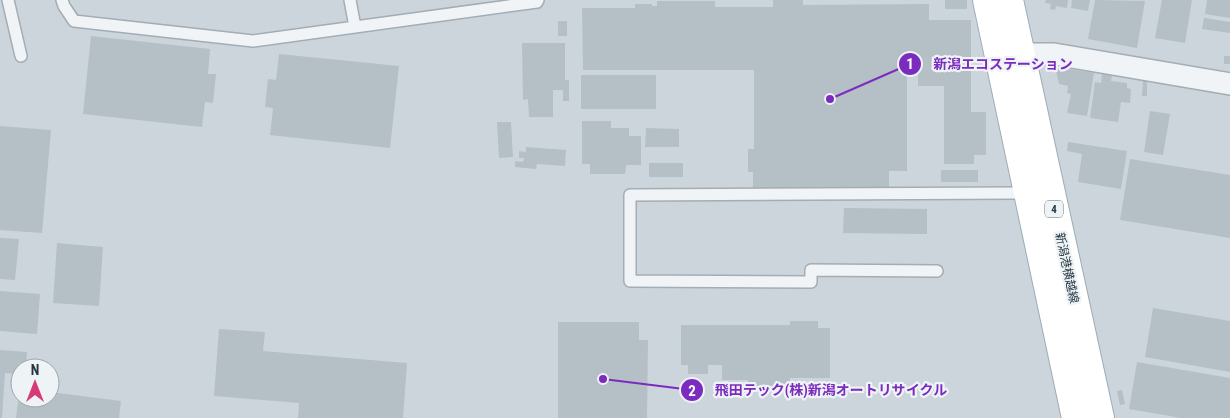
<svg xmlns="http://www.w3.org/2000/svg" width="1230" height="418" font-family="'Roboto Condensed','Noto Sans JP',sans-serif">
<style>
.built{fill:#ccd5db;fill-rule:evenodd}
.building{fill:#b5bfc6}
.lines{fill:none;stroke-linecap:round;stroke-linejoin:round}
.lane-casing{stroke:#a3adb3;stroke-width:14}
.street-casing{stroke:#a3adb3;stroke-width:24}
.primary-casing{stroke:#9dacb5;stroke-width:30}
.lane{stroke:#f1f4f7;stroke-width:11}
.street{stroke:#f1f4f7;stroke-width:21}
.primary{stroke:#fff;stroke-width:28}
.labels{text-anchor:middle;stroke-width:4.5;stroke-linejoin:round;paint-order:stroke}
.shield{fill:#eef3f6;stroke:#626f77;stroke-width:1}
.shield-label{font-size:11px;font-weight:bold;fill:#263641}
.street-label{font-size:12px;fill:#263641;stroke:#eef3f6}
.leader{fill:none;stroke:#7b2cbf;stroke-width:2}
.callout-dot{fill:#7b2cbf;stroke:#eef3f6;stroke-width:2}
.mark-label{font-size:15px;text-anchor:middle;font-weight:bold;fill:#fff}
.callout-label{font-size:14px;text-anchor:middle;font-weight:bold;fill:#7b2cbf;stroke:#eef3f6;stroke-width:4.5;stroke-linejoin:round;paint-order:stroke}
</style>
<rect width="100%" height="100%" fill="#dee5e9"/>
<path class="built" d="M0,0H972L1062,418H0ZM20,368H50V398H20Z
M1024,0H1230V418H1114Z"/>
<path class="building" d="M773,0H803V5L929,4V20H971V112H986V155H974V164H944V86H918V69H907V171H889V187L753,188V172H748V149H754V70H583L582,8H635V4H652V6H657V1H715V7H773Z
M945,0H967V9H945Z
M1046,0H1068L1067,8L1056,6L1055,10L1050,9L1051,4L1045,3Z
M1072,0H1090L1088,11L1071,8Z
M1095,0L1145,1L1137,48L1088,39Z
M1162,0H1192L1185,43L1155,38Z
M1207,0H1230V18L1205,14Z
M1204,18L1230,22V33L1202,29Z
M558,21H567V36H558Z
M91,36L210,49L208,74H216L213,103L205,102L202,127L83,114Z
M522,43H565V80H569V101H563V90H553V117H529L528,99L523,100Z
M279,54L399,66L390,148L270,135L273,108L265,107L268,79L276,80Z
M1224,56H1230V64H1224Z
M1055,67L1094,73L1087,116L1067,113L1071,94L1067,93L1068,86L1059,84Z
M1102,74L1112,76L1111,81L1127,83V88L1131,89L1130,103L1121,102L1118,122L1090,118L1095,82L1101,83Z
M581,75H656V109H581Z
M1143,81H1147V96H1142Z
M1150,111L1170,114L1163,155L1144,152Z
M582,121H611V128H629V136H641V165H626L625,174H590V164H582Z
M497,122H511L513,157L499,158Z
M0,126L51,130L42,233L0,230Z
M646,128L679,129V147H645Z
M1068,142L1127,151L1121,189L1078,182L1082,154L1067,151Z
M526,147L566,150L565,166L537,164L536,169L515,167V161L523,162L524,158H519V151L526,152Z
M1130,159L1230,175V238L1120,220Z
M649,163H683V177H649Z
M941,170H978V182H941Z
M844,208L927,209V234L843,233Z
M0,238L19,239L15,280L0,279Z
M57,243L103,247L99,306L53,303Z
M0,291L40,294L37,334L0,331Z
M1153,308L1230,321V372L1145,357Z
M790,321H818V328H830V378H790V386H748V380H722V365H708V374H688V365H681V325H790Z
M558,322H639V340H648L647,418H558Z
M219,329L265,332L263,351L407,363L403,418H298L299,403L214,396Z
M0,350L27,352L26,368H20V374L5,373L2,418H0Z
M1137,362L1230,378V418H1181L1129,409Z
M1122,390L1125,404L1120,405L1117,391Z
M50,392L121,401L119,418H16L19,394L20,398H50Z"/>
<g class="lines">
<g class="lane-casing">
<path id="lane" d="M8,0L21,56
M62,0L64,6L74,21L253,41L537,2L538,0
M350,0L355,27
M937,271L811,270V282L630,281V195L1028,193"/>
</g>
<g class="street-casing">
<path id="street" d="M1005,54H1054L1230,84"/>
</g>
<g class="primary-casing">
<path id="primary" d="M987,0L1076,418
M1009,0L1100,418"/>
</g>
<use href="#lane" class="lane"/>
<use href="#street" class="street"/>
<use href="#primary" class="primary"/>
</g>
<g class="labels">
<rect class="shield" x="1045" y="200.5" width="18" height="17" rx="4"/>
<g class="shield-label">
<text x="1054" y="213">4</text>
</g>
<g class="street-label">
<text transform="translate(1067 268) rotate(78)" y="4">新潟港横越線</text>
</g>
</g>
<path class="leader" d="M830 99L910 64M603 379L692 390"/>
<g class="callout-dot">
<circle cx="830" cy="99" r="5"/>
<circle cx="603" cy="379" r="5"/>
<circle cx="910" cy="64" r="12"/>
<circle cx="692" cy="390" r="12"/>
</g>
<g class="mark-label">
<text x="910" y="69">1</text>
<text x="692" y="396">2</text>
</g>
<g class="callout-label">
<text x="1003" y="69">新潟エコステーション</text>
<text x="831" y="395">飛田テック(株)新潟オートリサイクル</text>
</g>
<g transform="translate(35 383)"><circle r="24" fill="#eef3f6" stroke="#9ea7ae"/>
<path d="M0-4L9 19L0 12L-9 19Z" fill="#d63b78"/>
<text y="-8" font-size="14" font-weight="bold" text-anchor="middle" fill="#263641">N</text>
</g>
</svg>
